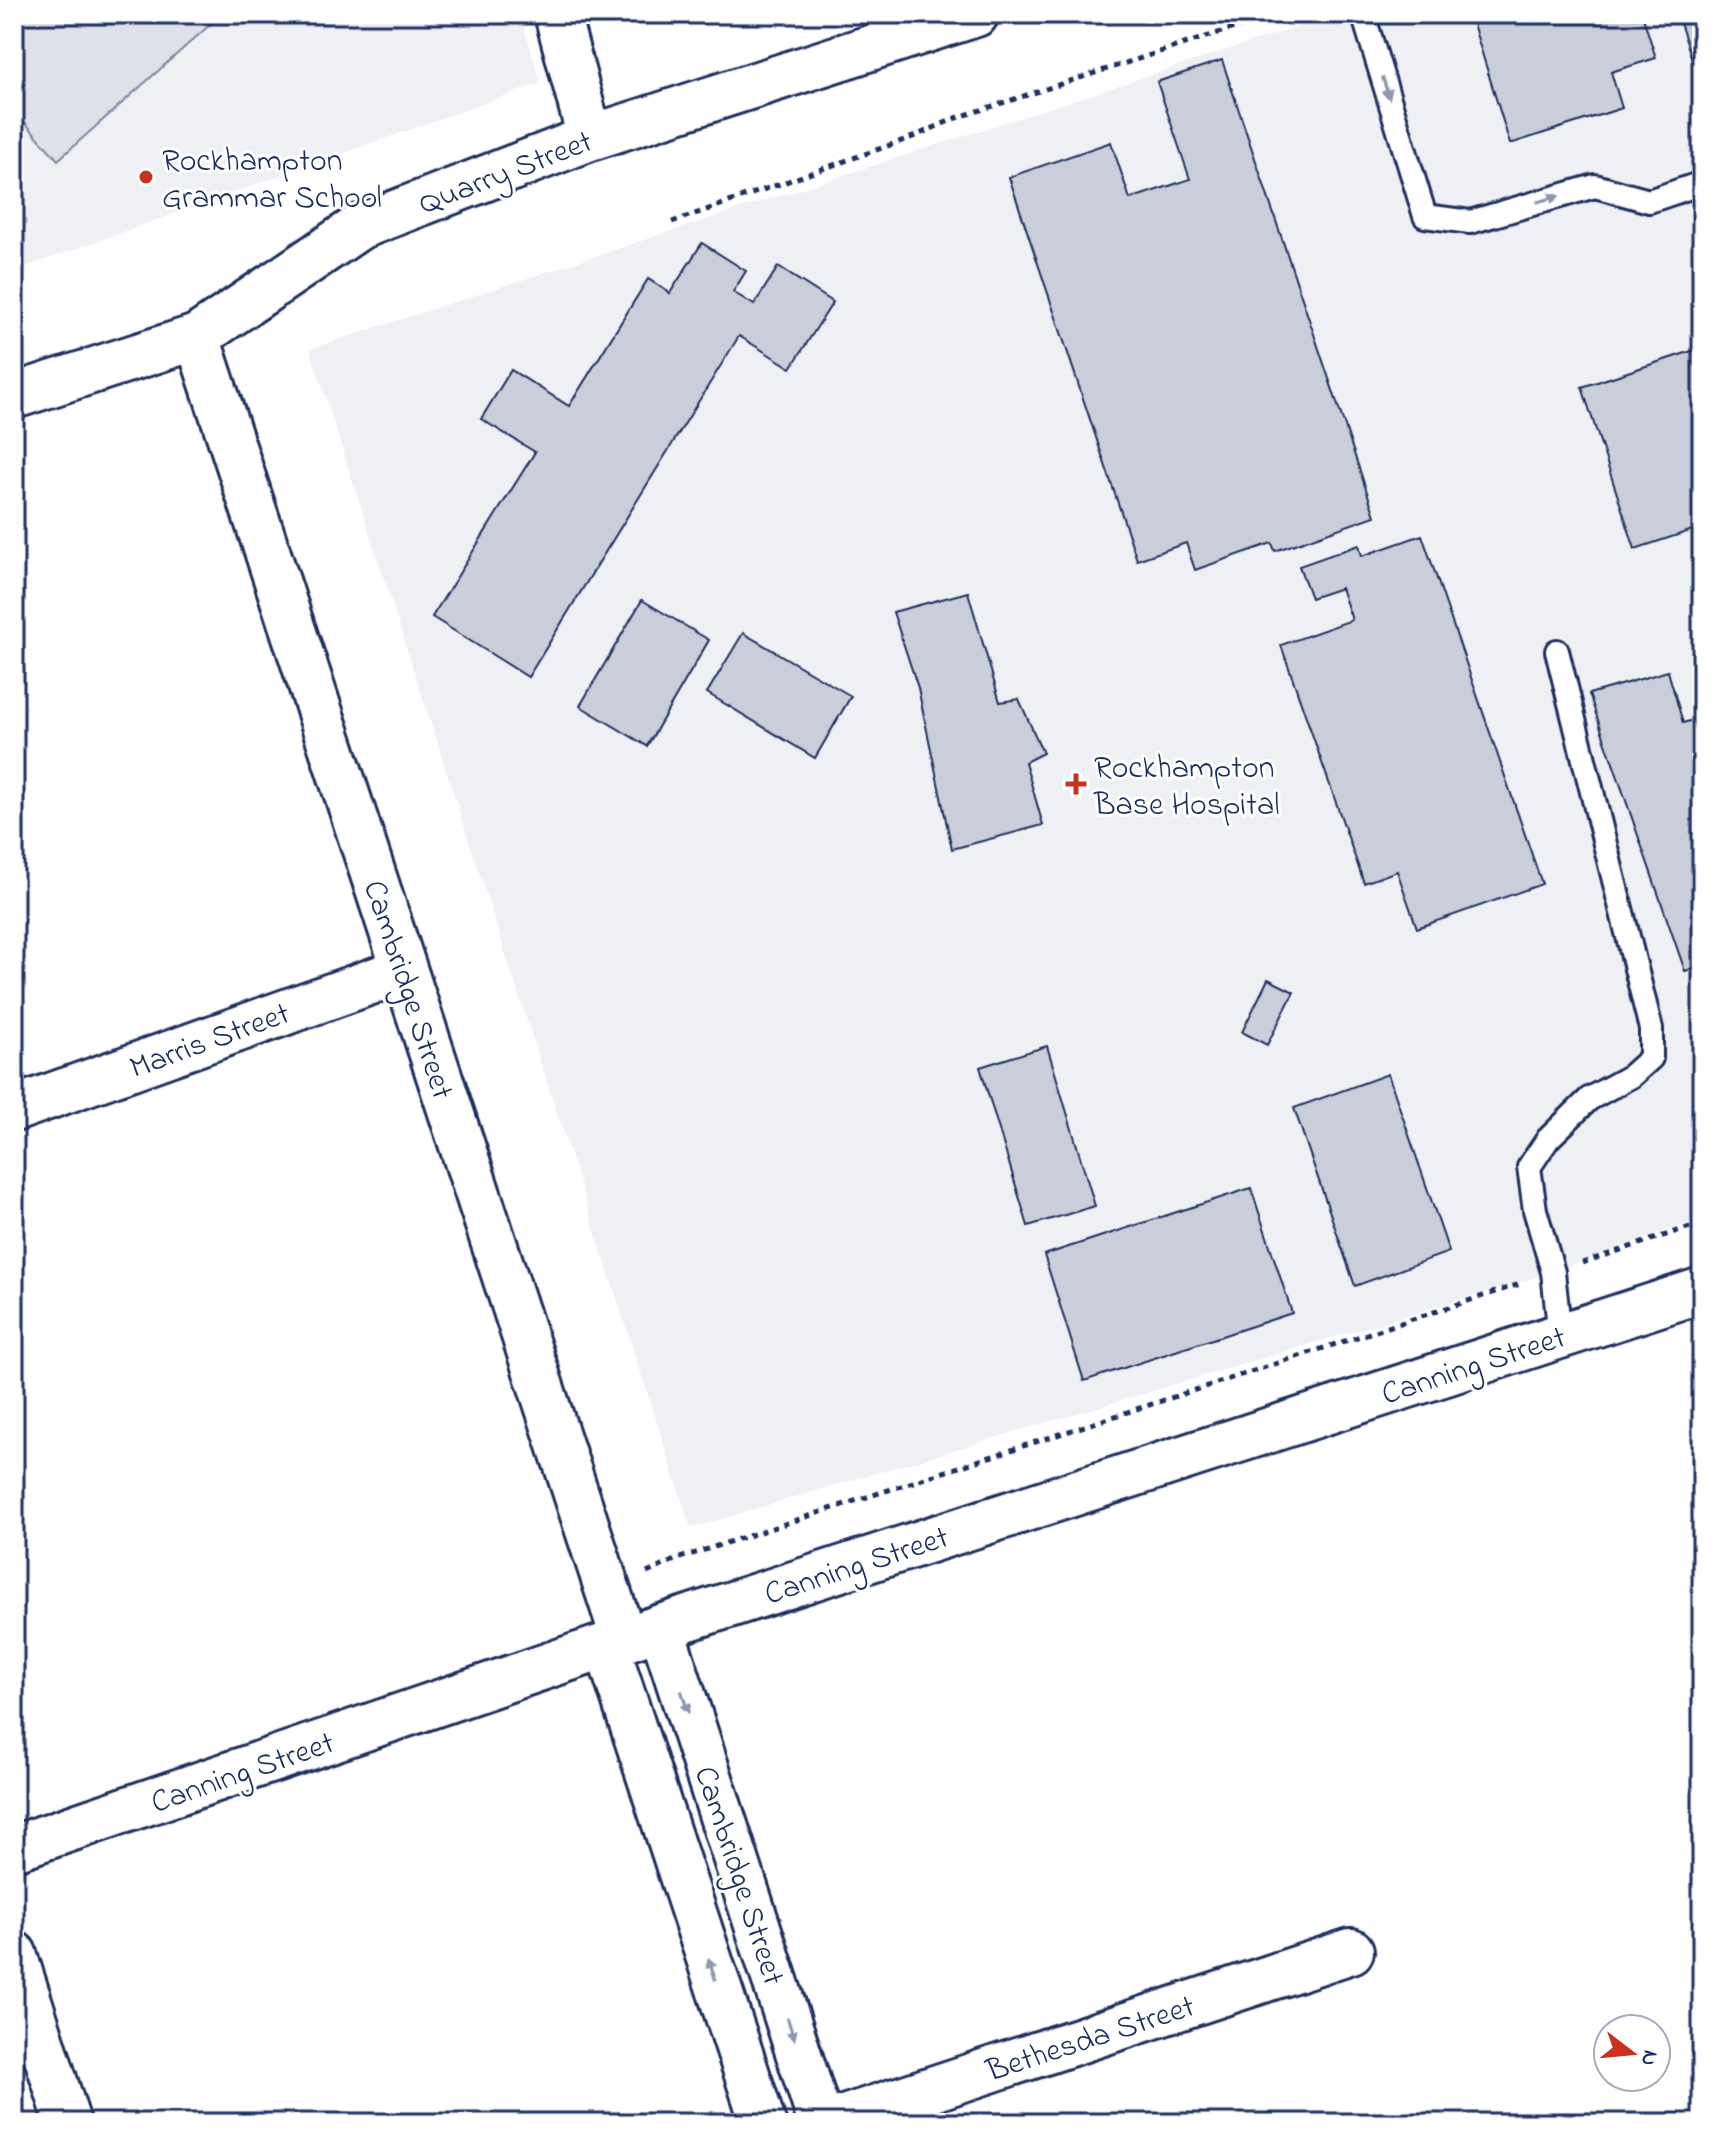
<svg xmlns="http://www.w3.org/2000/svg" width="1716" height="2137" font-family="'Indie Flower',sans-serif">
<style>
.built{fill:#eff0f4}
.green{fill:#dee1e7;stroke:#7c88a2;stroke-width:2}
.building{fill:#caceda;stroke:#1b2f5e;stroke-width:2}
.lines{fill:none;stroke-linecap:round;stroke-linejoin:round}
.service-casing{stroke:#1b2f5e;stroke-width:28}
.minor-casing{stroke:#1b2f5e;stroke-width:50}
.tertiary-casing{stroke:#1b2f5e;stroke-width:50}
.path{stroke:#1b2f5e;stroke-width:5;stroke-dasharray:6 6;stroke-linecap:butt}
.service{stroke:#fff;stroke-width:22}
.minor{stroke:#fff;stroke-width:44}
.tertiary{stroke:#fff;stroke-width:44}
.oneway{fill:#8d97ae}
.poi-dot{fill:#c8321e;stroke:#fff;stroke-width:3}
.labels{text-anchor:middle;stroke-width:6;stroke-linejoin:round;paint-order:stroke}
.poi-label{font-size:32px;fill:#1b2f5e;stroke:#fff;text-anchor:start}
.street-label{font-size:32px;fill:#1b2f5e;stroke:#fff}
</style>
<rect width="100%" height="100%" fill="#fff"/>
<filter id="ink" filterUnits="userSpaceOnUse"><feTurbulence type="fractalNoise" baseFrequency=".0125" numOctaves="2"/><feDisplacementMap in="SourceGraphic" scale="16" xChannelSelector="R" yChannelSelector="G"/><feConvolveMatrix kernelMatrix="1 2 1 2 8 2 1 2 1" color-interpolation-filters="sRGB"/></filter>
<g filter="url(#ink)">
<path class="built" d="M14,14H520L541,83L14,271Z
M1338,14H1702V1218L1553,1272L691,1528L310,349Z"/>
<path class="green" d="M14,14H222L58,160L14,110Z"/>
<path class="building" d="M1470,14H1642L1656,58L1611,72L1622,108L1510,144Z
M1677,14H1702V89Z
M1222,60L1375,516L1275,551L1272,543L1195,570L1186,543L1137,560L1009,177L1111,142L1130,199L1190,179L1157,82Z
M702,243L746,271L733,292L754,305L778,267L833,302L791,368L739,336L528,677L432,617L535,452L481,419L511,370L569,406L648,279L670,293Z
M1702,324V527L1635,549L1582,387L1701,348L1694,327Z
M1422,535L1542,884L1417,928L1397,871L1364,883L1281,645L1352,620L1341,588L1311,598L1299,566L1359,545L1362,556Z
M968,592L1000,702L1019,699L1043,753L1025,762L1043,825L952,849L918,688L893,612Z
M642,600L709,640L647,746L580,706Z
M743,633L851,696L815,758L707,693Z
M1668,671L1683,723L1702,717V966L1685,971L1589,694Z
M1268,979L1294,992L1267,1045L1242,1032Z
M1047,1046L1095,1206L1028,1226L980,1067Z
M1388,1074L1449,1252L1355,1286L1294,1108Z
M1251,1188L1292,1313L1084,1381L1044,1255Z"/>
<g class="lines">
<g class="service-casing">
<path id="service" d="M1363,14L1425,216L1470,222L1595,186L1649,201L1702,183
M1557,651L1651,1029V1058L1631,1076L1589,1099L1548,1139L1529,1167L1535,1210L1553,1272L1560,1336"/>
</g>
<g class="minor-casing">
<path id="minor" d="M557,14L590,138
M197,337L624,1640
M14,396L197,337L359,227L590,138L976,14
M14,1109L404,970
M661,1627L821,2123
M607,1647L763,2123
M14,1954L68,2123
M829,2123L1351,1951"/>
</g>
<g class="tertiary-casing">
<path id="tertiary" d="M14,1848L661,1627L1702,1290"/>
</g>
<path class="path" d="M672,222L913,137L956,118L1277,14
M1582,1263L1702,1223
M647,1573L677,1559L1523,1283"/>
<use href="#service" class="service"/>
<use href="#minor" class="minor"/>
<use href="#tertiary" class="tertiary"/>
</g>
<defs><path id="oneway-solid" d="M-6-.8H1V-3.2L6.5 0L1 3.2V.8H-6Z" transform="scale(2)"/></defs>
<g class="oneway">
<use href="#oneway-solid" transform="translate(1386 88) rotate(73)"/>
<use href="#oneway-solid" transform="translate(1548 199) rotate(-16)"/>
<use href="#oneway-solid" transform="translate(685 1702) rotate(72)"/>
<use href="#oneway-solid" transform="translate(712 1969) rotate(-108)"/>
<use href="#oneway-solid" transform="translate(791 2029) rotate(72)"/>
</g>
</g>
<g class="poi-dot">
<circle cx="146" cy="177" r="8"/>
<path d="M1072 772h8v8h8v8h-8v8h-8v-8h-8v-8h8z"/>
</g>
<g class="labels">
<g class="poi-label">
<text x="162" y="170">Rockhampton<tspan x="162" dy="37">Grammar School</tspan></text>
<text x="1094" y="777">Rockhampton<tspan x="1094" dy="37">Base Hospital</tspan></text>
</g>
<g class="street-label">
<text transform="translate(505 171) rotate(-21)" y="11">Quarry Street</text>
<text transform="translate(410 989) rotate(72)" y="11">Cambridge Street</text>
<text transform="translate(209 1039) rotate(-20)" y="11">Marris Street</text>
<text transform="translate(1473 1364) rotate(-18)" y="11">Canning Street</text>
<text transform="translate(856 1564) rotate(-18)" y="11">Canning Street</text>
<text transform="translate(242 1771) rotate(-19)" y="11">Canning Street</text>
<text transform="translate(741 1875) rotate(72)" y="11">Cambridge Street</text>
<text transform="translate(1090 2037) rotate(-18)" y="11">Bethesda Street</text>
</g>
</g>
<rect width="1716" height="2137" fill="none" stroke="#fff" stroke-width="48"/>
<rect x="24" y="24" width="1668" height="2089" fill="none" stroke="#1b2f5e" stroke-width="3" filter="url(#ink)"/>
<g transform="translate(1632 2053) rotate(106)"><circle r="38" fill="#ffffff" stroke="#a4acbf" stroke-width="2"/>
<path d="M0-6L14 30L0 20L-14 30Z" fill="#c8321e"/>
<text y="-12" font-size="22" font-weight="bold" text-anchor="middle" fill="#1b2f5e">N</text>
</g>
</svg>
